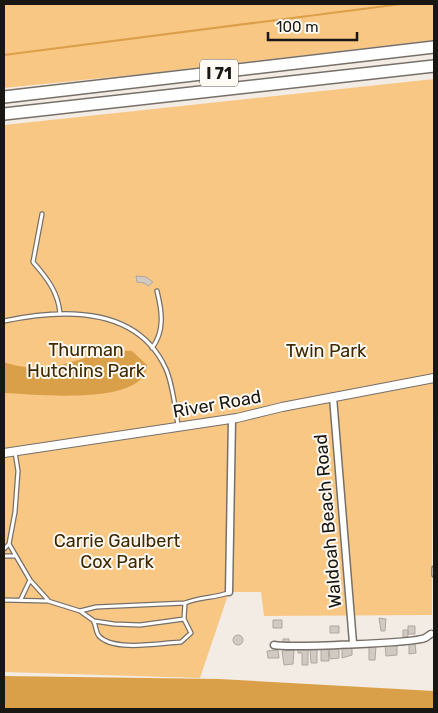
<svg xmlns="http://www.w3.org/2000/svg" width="438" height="713" font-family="Rubik,sans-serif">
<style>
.green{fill:#f9c784}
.water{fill:#daa049}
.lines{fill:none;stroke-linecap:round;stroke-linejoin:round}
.stream{stroke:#daa049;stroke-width:2}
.building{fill:#d0cac2;stroke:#ada7a0}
.service-casing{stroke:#767069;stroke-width:5.5}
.minor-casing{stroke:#767069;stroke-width:9}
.tertiary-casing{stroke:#767069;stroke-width:10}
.motorway-casing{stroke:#767069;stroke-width:14}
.service{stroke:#fff;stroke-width:3}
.minor{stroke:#fff;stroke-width:6}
.tertiary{stroke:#fff;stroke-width:8}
.motorway{stroke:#fff;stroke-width:11}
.labels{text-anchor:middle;stroke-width:4;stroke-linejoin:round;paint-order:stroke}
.shield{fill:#fffaf3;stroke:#5e5b57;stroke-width:1}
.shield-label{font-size:16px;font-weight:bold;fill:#191714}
.park-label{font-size:18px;fill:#3f2801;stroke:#fffaf3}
.street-label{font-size:18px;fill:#191714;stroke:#fffaf3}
</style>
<rect width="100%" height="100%" fill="#f2ece4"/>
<path class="green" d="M4,4H434V40L143,74L4,88Z
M434,79L432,615L264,616L261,592H229L200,678L4,672V125Z"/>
<path class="water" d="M115,350L132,351L147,365C146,407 32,394 4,393V362C49,377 72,359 115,350Z
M4,676L219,679L434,691V709H4Z"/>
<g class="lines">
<path class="stream" d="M4,55L401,4"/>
</g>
<path class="building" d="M136,276L146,277L153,282L148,286L144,283L137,282Z
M379,618L386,619L385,631H381Z
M273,620H282V628H273Z
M330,626H339V633H330Z
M408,626H415V634H408Z
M403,630H408V637H403Z
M233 640a5 5 0 1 1 10 0a5 5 0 1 1-10 0Z
M283,639H289V644L283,645Z
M397,644V655L386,656L385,645Z
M415,644L416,653L409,654V645Z
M369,646H376L375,660H369Z
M352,647V655L342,658V648Z
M317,648V663H311L310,649Z
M328,648L329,661H321V649Z
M329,648H339V658L330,659Z
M298,649H308V665H302V653H298Z
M278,650L279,658H268L267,651Z
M294,650L293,664L284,665L282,651Z"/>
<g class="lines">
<g class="service-casing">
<path id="service" d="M42,214L33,262C47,278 58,292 60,313
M4,321C61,309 137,305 166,369C173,385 175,408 178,425
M152,348C165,331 162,311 157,291
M15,452L18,471L15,512L9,544L30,580L48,600
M4,549L9,544
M4,556H16
M434,568V575
M21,599L30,580
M4,600L48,601L80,611L94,621L114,624L140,625L184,619L185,603L96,607L80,611
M185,603C199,597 214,598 228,593
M94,622C96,626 96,633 99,636C114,652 160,643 181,642L191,633L184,619"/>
</g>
<g class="minor-casing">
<path id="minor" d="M333,397L353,643
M229,592L232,419
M274,645C288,648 414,643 425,638C427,637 429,635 431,634"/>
</g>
<g class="tertiary-casing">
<path id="tertiary" d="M4,453L237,418L282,407L434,378"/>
</g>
<g class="motorway-casing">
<path id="motorway" d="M4,97L434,47
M4,114L434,66"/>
</g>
<use href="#service" class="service"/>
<use href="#minor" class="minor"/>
<use href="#tertiary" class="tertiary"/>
<use href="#motorway" class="motorway"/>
</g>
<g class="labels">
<rect class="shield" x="200" y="59.5" width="38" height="27" rx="4"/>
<g class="shield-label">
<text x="219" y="79">I 71</text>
</g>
<g class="park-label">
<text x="86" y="356">Thurman<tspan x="86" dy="21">Hutchins Park</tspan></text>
<text x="326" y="357">Twin Park</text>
<text x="117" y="547">Carrie Gaulbert<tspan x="117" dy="21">Cox Park</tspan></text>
</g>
<g class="street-label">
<text transform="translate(217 404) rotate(-10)" y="6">River Road</text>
<text transform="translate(328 521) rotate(-95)" y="6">Waldoah Beach Road</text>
</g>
</g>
<rect width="438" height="713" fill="none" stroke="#191714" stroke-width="10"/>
<path d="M268 32v8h89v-8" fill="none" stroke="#191714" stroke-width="2.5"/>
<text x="276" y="32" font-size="15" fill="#191714" stroke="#fffaf3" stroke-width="4" paint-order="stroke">100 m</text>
</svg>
